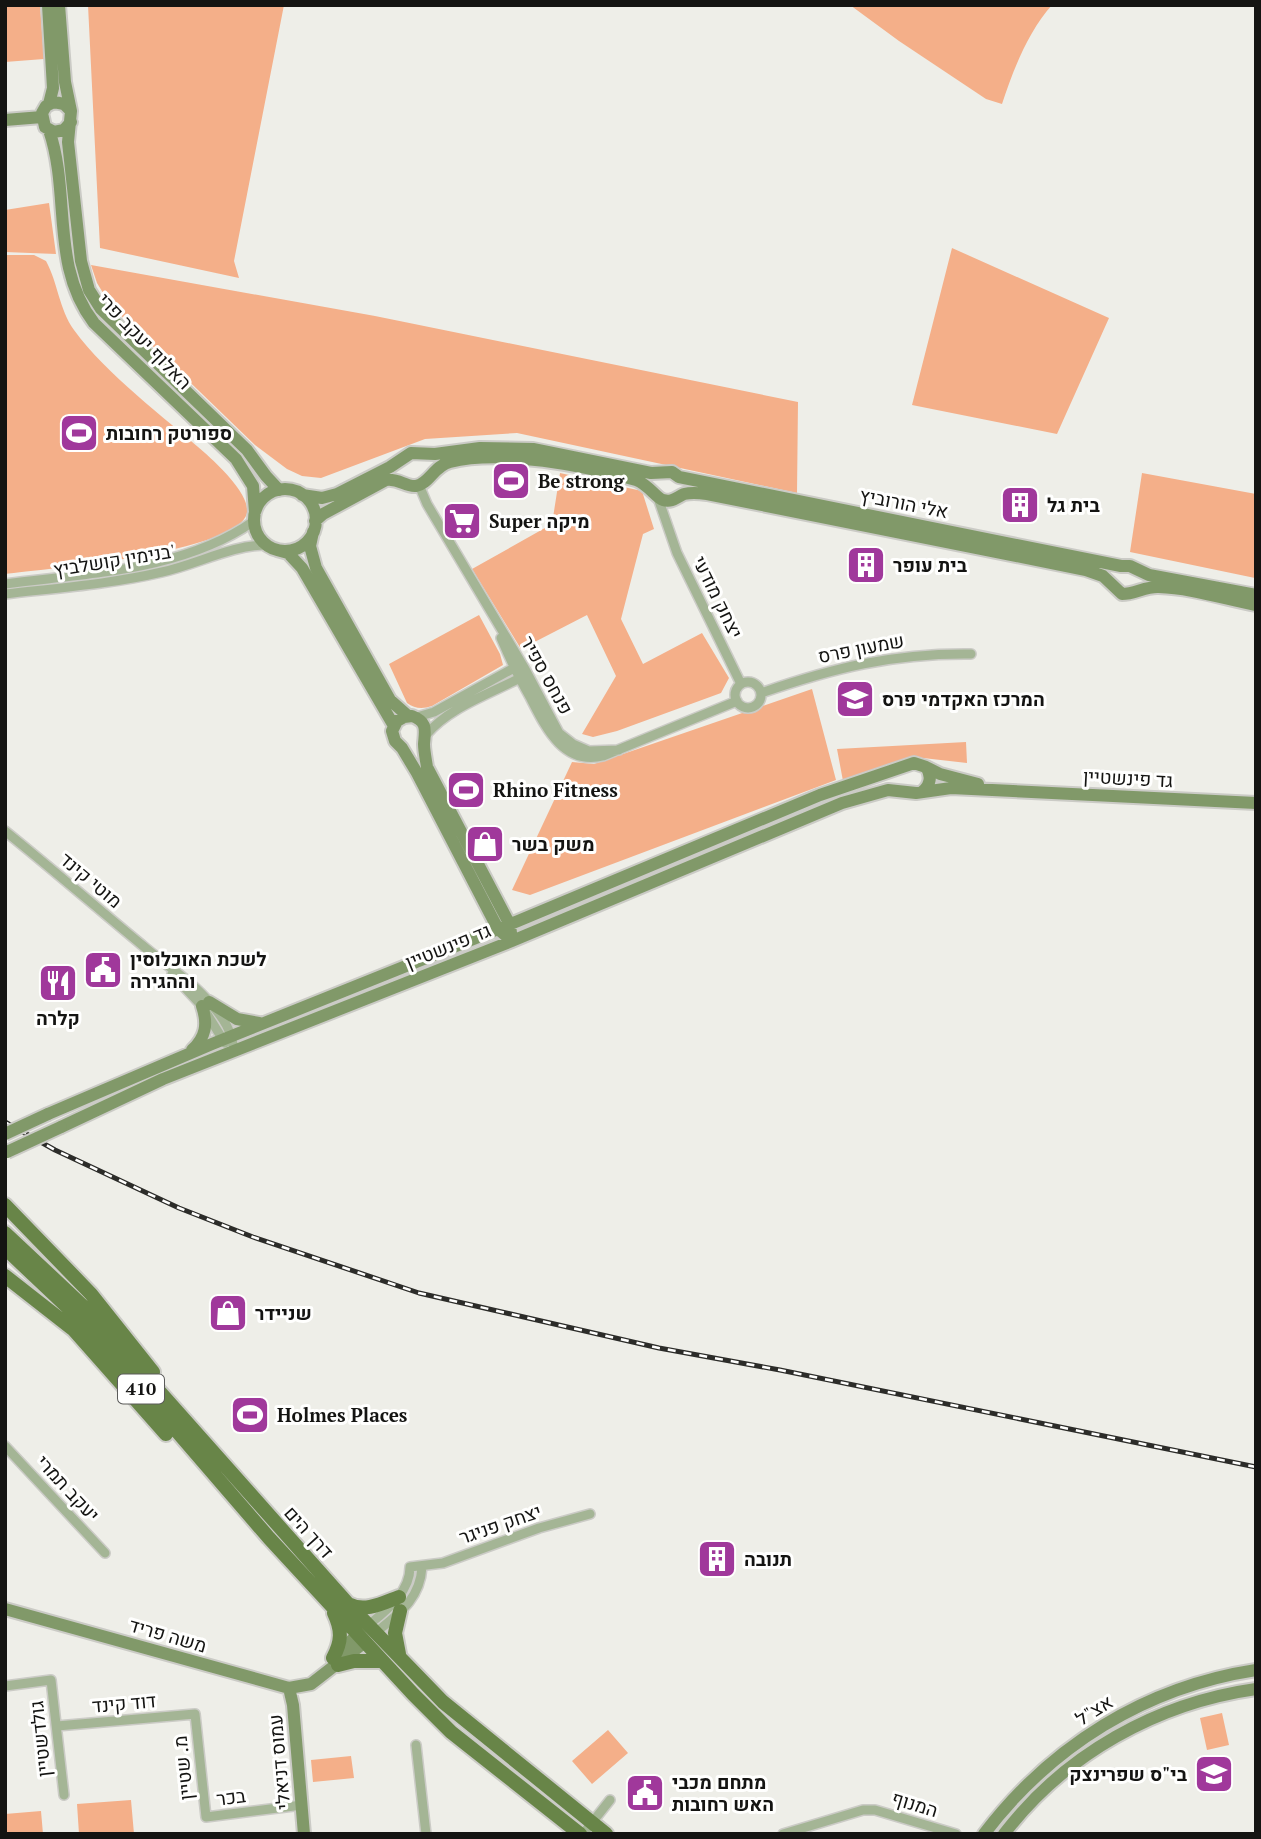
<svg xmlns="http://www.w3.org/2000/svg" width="1261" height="1839" font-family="'PT Serif',Heebo,serif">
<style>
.green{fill:#f4af89}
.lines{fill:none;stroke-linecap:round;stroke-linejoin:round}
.street-casing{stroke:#cbcbc6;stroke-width:12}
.secondary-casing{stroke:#cbcbc6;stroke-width:16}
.primary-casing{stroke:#cbcbc6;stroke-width:18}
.street{stroke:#a4b595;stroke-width:9}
.secondary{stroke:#819969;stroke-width:12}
.primary{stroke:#688548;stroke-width:14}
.rail-casing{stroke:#2c2c29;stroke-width:5}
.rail{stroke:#fffffe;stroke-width:2.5;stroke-dasharray:8;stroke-linecap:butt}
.secondary-bridge-casing{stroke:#cbcbc6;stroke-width:16;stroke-linecap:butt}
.secondary-bridge{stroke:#819969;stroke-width:12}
.labels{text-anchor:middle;stroke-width:6;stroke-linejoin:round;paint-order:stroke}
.shield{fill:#fffffe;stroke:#5a5a59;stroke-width:2}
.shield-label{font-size:18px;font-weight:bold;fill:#141412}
.street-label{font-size:19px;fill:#141412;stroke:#fffffe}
.poi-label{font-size:19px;font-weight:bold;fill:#141412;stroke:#fffffe;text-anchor:start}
</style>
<rect width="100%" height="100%" fill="#eeeee8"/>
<path class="green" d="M5,5H40L44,59L5,62Z
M88,5H284L234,261L239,278L100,248Z
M850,5H1052C1028,32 1013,70 1002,104L986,99L899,41Z
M49,203L56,254L5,252V210Z
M952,248L1109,318L1057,434L912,405Z
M5,255H34L46,261C58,283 59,309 74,330C107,375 163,416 205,453C218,465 250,494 247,513C238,553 44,569 5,574Z
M91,265L375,316L798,402L797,493L517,433L425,439L321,478L302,476L287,469L255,445L111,306L97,283Z
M560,473L642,491L654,529L643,534L621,619L643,664L702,633L729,678L721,693L617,731L593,737L582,734L616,676L587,615L521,649L472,569L552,524Z
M1142,473L1256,494L1255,578L1130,552Z
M479,615L500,654L503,665L432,706C423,709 415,709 407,703L389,664Z
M812,689L836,780L530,895L512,890L572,762L594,764Z
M966,742L967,763L923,758L907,759L843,781L837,749Z
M1222,1713L1229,1745L1207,1750L1200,1718Z
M608,1730L628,1753L592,1784L572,1761Z
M351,1756L354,1778L313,1782L311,1760Z
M131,1800L134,1834H79L77,1804Z
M41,1811L43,1834H5V1814Z"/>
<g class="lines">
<g class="street-casing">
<path id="street" d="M419,485L427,504L525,669L559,733L573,744L589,751L619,750
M658,498L677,553L741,684
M5,584C89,573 183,571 254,521
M5,594C57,588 111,584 162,572C198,564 231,545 267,545
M501,638C510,659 519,678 530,697C545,726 563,766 603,756L737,701
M735 695a13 13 0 1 1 26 0a13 13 0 1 1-26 0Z
M761,693C833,668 893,653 971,654
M417,717L434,712L514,668H518
M426,735C448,708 489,694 520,678L522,675
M5,831C51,868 96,907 142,945C165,965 191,980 211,1004C224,1019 232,1031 234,1051
M172,974L202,1006L225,1043
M5,1446L105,1553
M365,1628C384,1612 410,1594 410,1567L443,1563L539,1528L590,1514
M374,1634C398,1614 420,1600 422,1567
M5,1686L51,1680L64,1795
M57,1726L195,1714L206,1817L302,1805
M416,1745L426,1834
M583,1834L610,1800
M783,1834L863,1810H875L956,1834"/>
</g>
<g class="secondary-casing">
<path id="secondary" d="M48,5L53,88L49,104
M59,5L65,82L71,111
M5,120L42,117
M71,122L64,130L54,132L45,127L42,113L46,106L54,102L64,104L71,111L68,142L81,261L89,290L101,309L247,450L266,476L279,490
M49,130C71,194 50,266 94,323L236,459L253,486L255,512
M254 520a31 31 0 1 1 62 0a31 31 0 1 1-62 0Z
M302,495L322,498L337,494L390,467L411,453L435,454L480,448L533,449L651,473L672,472L679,477L1121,566H1130L1149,575L1256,595
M315,521L323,514L386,480C399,478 405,487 416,486C429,484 434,466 450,462C502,449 585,466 636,480C649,485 656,498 663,500C672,503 677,497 684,494C692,492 700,493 707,494L1086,570L1103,576L1122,594C1135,594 1146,586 1159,587C1191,588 1225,599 1256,605
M313,532L310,546L316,568L390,700L408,716
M277,550L288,553L302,568L394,726
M412,716C428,722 425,730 424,744C424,751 426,760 427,767L510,925L512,941L498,929L417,773L402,748L395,741L392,731L397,721L404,717Z
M926,767L940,774L978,784
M209,1002L237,1019L259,1023
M192,1050C206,1037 208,1024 202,1006
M48,1114L212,1044L518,921L820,795L914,763L926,767C932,776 931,785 922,792
M61,1127L163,1079L512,941L842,803L888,790L916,793L951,788L1256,803
M5,1609L289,1688L311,1684L365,1642
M334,1657L358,1634
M289,1688L293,1705L304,1834
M984,1834C1051,1746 1145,1687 1256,1670
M1004,1834C1065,1754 1157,1703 1256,1689"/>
</g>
<g class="primary-casing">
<path id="primary" d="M5,1205L91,1294L153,1372
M5,1233L86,1309L348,1604L443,1702L606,1834
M5,1248L81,1320L269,1538L413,1694L451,1732L580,1834
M5,1276L74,1330L166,1434
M348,1604C365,1613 383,1603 399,1597
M399,1654L395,1633L400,1611
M333,1658C342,1641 342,1630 334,1613
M338,1665L354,1661H382"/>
</g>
<use href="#street" class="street"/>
<use href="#secondary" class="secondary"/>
<use href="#primary" class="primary"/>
<g class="rail-casing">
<path id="rail" d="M5,1122L55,1150L179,1208L253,1237L419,1293L659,1348L780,1370L1256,1467"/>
</g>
<use href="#rail" class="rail"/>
<g class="secondary-bridge-casing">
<path id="secondary-bridge" d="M5,1134L48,1114
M7,1152L61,1127"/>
</g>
<use href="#secondary-bridge" class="secondary-bridge"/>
</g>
<defs>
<g id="stadium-square" transform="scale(2.0125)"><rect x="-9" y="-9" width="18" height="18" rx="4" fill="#a0389b" stroke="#fffffe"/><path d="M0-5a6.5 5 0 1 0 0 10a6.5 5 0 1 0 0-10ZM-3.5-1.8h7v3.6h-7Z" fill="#fff"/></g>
<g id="building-square" transform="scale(2.0125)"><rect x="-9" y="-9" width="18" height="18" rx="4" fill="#a0389b" stroke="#fffffe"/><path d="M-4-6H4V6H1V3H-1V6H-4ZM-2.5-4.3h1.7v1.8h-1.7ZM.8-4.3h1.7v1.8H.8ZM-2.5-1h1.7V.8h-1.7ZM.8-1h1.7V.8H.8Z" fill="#fff"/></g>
<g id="supermarket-square" transform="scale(2.0125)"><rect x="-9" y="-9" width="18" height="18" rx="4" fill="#a0389b" stroke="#fffffe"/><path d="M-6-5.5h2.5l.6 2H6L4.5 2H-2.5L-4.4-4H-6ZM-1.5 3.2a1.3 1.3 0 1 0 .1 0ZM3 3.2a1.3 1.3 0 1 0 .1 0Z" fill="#fff"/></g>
<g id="school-square" transform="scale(2.0125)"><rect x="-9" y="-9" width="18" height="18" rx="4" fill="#a0389b" stroke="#fffffe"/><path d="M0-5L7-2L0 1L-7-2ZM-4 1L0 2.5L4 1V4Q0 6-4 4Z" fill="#fff"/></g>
<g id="shop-square" transform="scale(2.0125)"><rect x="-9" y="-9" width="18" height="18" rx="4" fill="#a0389b" stroke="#fffffe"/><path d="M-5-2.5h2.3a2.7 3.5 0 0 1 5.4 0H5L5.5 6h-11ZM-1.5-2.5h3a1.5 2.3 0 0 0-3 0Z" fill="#fff"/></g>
<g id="civic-square" transform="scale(2.0125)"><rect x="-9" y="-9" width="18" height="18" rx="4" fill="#a0389b" stroke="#fffffe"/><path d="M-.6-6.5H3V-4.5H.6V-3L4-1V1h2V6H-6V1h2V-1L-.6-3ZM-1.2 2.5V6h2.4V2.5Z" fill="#fff"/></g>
<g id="restaurant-square" transform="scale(2.0125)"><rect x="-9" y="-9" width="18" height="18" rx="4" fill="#a0389b" stroke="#fffffe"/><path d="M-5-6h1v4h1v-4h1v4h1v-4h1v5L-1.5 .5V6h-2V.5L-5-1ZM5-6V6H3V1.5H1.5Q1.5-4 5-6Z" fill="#fff"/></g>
</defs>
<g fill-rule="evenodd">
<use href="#stadium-square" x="79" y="433"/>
<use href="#stadium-square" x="511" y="481"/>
<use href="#building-square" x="1020" y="505"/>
<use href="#supermarket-square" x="462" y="521"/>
<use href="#building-square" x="866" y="565"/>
<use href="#school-square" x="855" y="699"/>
<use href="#stadium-square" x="466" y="790"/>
<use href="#shop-square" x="485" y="844"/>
<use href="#civic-square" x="103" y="970"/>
<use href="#restaurant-square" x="58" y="983"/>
<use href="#shop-square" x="228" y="1313"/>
<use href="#stadium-square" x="250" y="1415"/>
<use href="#building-square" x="717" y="1559"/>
<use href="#school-square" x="1214" y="1774"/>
<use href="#civic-square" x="645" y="1793"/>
</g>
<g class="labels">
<rect class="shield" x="118" y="1374.5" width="46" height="29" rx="5"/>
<g class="shield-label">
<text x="141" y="1395">410</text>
</g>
<g class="street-label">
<text transform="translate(145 341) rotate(46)" y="7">האלוף יעקב פרי</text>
<text transform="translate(904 503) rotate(11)" y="7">אלי הורוביץ</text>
<text transform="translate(114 560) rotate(-9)" y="7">בנימין קושלביץ'</text>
<text transform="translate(718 597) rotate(64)" y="7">יצחק מודעי</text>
<text transform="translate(861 648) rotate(-11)" y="7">שמעון פרס</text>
<text transform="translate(547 675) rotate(61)" y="7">פנחס ספיר</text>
<text transform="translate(1128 778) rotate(3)" y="7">גד פינשטיין</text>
<text transform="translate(91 880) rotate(40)" y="7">מוטי קינד</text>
<text transform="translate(448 946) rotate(-22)" y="7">גד פינשטיין</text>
<text transform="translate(68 1488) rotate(47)" y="7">יעקב תמרי</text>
<text transform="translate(500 1524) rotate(-19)" y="7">יצחק פניגר</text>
<text transform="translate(309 1532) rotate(48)" y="7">דרך הים</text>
<text transform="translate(168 1635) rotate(16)" y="7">משה פריד</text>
<text transform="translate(124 1703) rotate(-5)" y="7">דוד קינד</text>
<text transform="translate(1094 1710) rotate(-32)" y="7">אצ"ל</text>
<text transform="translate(40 1739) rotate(-96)" y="7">גולדשטיין</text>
<text transform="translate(279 1762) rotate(-95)" y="7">עמוס דניאלי</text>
<text transform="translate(183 1768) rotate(-96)" y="7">מ. שטיין</text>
<text transform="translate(231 1797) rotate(-7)" y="7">בכר</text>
<text transform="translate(915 1804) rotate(17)" y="7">המנוף</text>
</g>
<g class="poi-label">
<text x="106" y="440">ספורטק רחובות</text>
<text x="538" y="488">Be strong</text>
<text x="1047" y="512">בית גל</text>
<text x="489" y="528">Super מיקה</text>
<text x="893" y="572">בית עופר</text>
<text x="882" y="706">המרכז האקדמי פרס</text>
<text x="493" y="797">Rhino Fitness</text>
<text x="512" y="851">משק בשר</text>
<text x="130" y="966">לשכת האוכלוסין<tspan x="130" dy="22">וההגירה</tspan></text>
<text x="58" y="1025" text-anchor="middle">קלרה</text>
<text x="255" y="1320">שניידר</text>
<text x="277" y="1422">Holmes Places</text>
<text x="744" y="1566">תנובה</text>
<text x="1187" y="1781" text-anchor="end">בי"ס שפרינצק</text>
<text x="672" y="1789">מתחם מכבי<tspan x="672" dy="22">האש רחובות</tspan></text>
</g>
</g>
<rect width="1261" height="1839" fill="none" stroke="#141412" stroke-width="14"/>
</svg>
